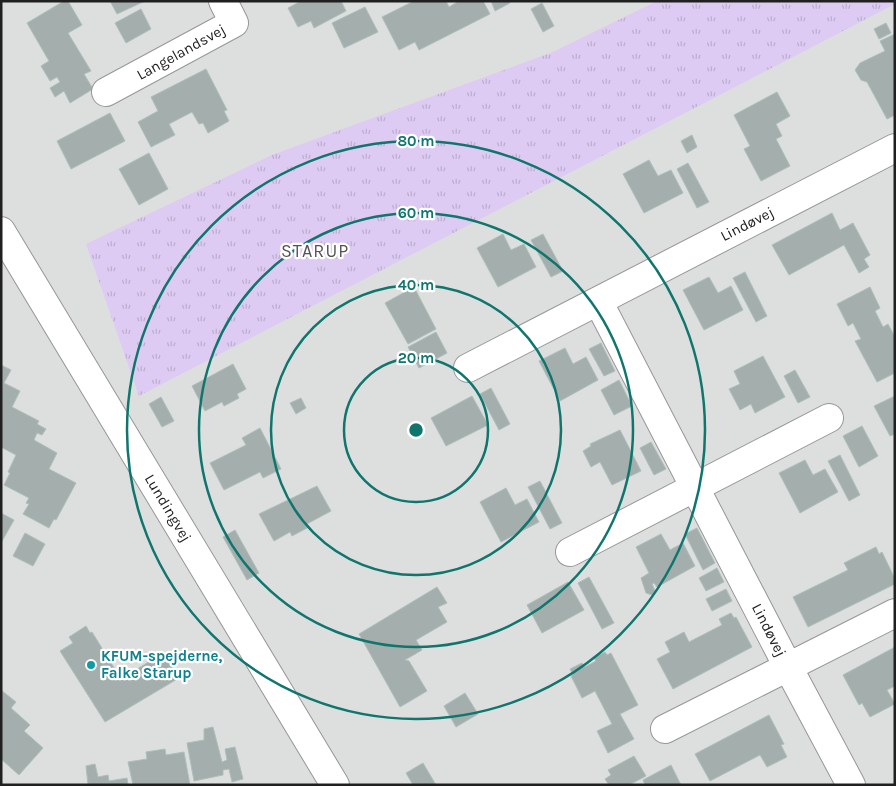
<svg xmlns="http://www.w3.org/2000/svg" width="896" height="786" font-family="Karla,sans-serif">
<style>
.residential{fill:#dddede}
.park{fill:url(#park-tufts)}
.building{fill:#a4aeac;stroke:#acc0bc}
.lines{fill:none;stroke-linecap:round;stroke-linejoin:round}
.minor-casing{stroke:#979797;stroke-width:30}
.tertiary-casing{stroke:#979797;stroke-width:30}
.minor{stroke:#fff;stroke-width:28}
.tertiary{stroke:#fff;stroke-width:28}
.ring{fill:none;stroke:#0f766e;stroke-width:2.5}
.culture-dot{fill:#0f9aa8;stroke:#fff;stroke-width:2}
.labels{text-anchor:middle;stroke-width:4.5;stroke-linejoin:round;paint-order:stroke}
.street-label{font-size:15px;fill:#202020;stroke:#fff}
.culture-label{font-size:15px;font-weight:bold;fill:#0d838f;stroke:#fff;text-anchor:start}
.quarter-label{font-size:18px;letter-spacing:1px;fill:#535353;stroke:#fff}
.centre{fill:#0f766e;stroke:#fff;stroke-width:2.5}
.ring-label{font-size:15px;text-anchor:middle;font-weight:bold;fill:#0f766e;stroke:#fff;stroke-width:4.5;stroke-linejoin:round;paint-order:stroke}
</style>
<defs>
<pattern id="park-tufts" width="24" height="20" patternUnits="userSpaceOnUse" patternTransform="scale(1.25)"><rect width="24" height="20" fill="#ddcbf3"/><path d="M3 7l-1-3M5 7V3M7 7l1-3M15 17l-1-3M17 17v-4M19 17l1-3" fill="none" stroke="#bdaed0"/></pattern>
</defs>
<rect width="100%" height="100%" fill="#e8eff0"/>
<path class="residential" d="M1,1H895V785H1Z"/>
<path class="park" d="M657,1H895V4L139,396L86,244L272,155L553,52Z"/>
<path class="building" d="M64,1H68L82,25L68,33L91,71L84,74L93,89L70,103L64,91L55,97L50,88L60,82L57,77L50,81L41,66L49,61L27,23Z
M110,1H145L117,14Z
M301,1H341L346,11L314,28L311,21L298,27L288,8Z
M414,1H446L449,7L459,1H483L490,14L419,50L415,42L399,50L382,17Z
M491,1H509L510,3L495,11Z
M542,3L554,26L543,32L531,9Z
M365,7L378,32L344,48L332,23Z
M141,9L151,29L126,43L115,23Z
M886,23L891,33L879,39L874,29Z
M895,34V115L887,119L867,82L861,80L855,70L860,63L885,51L880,41Z
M206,69L227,110L224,111L229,121L208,133L203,123L199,124L192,112L169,124L175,135L151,147L138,122L158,111L151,97Z
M777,92L790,116L776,124L782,136L776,139L790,166L761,181L744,149L750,146L734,115Z
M110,113L125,141L71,169L57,141Z
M692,135L697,147L687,153L681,141Z
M149,153L168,189L139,205L119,169Z
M649,160L658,176L671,170L683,193L644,213L623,174Z
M688,163L709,202L697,208L677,169Z
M832,213L840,230L853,223L870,255L864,259L869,267L859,273L844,245L789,275L772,245Z
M503,234L511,250L524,244L536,267L498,287L477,248Z
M543,234L563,271L551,277L531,240Z
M745,272L767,316L756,322L733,278Z
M709,277L718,293L731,286L743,310L704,330L683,290Z
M414,287L436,329L408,344L385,303Z
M870,287L880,308L875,311L883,327L888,324L895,337V373L877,382L855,341L861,339L853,323L848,326L837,304Z
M436,332L447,353L419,368L408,347Z
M601,343L615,371L604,376L589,349Z
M565,348L573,364L586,357L598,380L560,401L539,361Z
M763,356L785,397L755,413L751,404L740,410L729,389L740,384L734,371Z
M233,364L246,389L237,394L239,398L224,406L222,402L205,411L192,386Z
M1,365L11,370L4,383L20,391L12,407L39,421L37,424L46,429L42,435L37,433L34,440L57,453L49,469L76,483L56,520L54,519L49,528L23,514L29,504L26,503L29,498L4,485L10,473L8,472L16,455L1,447Z
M795,370L810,397L798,403L784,376Z
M619,380L632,406L614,415L601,390Z
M491,388L510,424L499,430L480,394Z
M472,396L488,425L446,446L431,418Z
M895,396V434L890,436L874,406Z
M161,397L174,421L162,427L149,404Z
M301,398L306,408L296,414L290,403Z
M862,426L878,456L859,467L843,436Z
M260,428L281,469L263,478L260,472L224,490L210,463L246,445L242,438Z
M620,430L641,471L612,485L600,462L591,467L583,451L591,446L590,444Z
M651,442L666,469L654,475L640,448Z
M840,455L860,495L849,501L828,461Z
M805,460L813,475L825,469L838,492L800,513L779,473Z
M540,481L562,523L550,529L528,487Z
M317,486L331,511L305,525L307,528L292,536L290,532L274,541L259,514Z
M506,488L515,505L527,499L539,522L501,542L480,502Z
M1,513L14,520L1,543Z
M697,528L715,563L703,570L685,534Z
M235,530L259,573L247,580L223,537Z
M25,533L45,544L33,566L13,556Z
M661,534L670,550L683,543L695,566L657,587L654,583L652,584L655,591L652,595L646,593L641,578L649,573L636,547Z
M876,547L879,554L882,552L895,579V584L808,627L793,597L848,570L844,563Z
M717,568L724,582L706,591L699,578Z
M589,577L614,623L602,629L578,583Z
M568,582L584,610L542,633L527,605Z
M437,587L447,603L438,607L447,622L416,640L422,650L405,660L409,661L427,691L400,707L359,634Z
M726,589L732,601L712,611L706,599Z
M731,613L734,618L736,617L752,647L673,689L657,659L670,652L665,642L684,632L689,642L722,625L719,619Z
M86,626L90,633L92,632L121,679L163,653L179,678L105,722L60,651L73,643L69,637Z
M895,647V686L887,690L895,704L870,717L862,703L859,705L843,675Z
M605,652L607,655L611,653L638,705L620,714L634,739L608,753L597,731L612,724L595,691L582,698L571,676L573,675L570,669L582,663L585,667L596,661L594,658Z
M1,690L16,702L11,708L30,725L24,731L43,748L19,775L1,759Z
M465,693L478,714L456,727L444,706Z
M769,715L784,744L781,745L787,757L767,767L760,755L710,781L695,754Z
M213,727L222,762L227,760L225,749L235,747L243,779L232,782L229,769L223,770V775L194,781L187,743L204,740V729Z
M165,749L166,755L184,752L190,785H133L128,762L147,759L146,752Z
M634,756L646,776L629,785H609L605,779L611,775L608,770Z
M423,763L436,785H413L406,773Z
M95,764L98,777L108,775L109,781L127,778L128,785H88L86,766Z
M671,765L681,785H645L643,780Z"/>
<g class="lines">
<g class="minor-casing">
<path id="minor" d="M106,92L234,23L223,1
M598,301L788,667L851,785
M468,368L895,148
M570,552L829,418
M665,729L895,613"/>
</g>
<g class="tertiary-casing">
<path id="tertiary" d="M1,231L335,785"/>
</g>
<use href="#minor" class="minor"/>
<use href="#tertiary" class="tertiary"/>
</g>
<g class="ring">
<circle cx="416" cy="430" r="72"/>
<circle cx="416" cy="430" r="145"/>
<circle cx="416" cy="430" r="217"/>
<circle cx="416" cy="430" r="289"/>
</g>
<circle class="culture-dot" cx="91" cy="665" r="5"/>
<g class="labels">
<g class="street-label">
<text transform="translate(181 52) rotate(-29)" y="5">Langelandsvej</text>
<text transform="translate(747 224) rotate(-27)" y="5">Lindøvej</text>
<text transform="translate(168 508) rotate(59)" y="5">Lundingvej</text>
<text transform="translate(769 630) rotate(63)" y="5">Lindøvej</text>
</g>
<g class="culture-label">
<text x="101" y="661">KFUM-spejderne,<tspan x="101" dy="17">Falke Starup</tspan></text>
</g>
<g class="quarter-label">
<text x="315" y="257">STARUP</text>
</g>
</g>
<circle cx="416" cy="430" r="8" class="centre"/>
<g class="ring-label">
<text x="416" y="146">80 m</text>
<text x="416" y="218">60 m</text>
<text x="416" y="290">40 m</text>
<text x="416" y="363">20 m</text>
</g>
<rect width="896" height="786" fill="none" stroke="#202020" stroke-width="5"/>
</svg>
